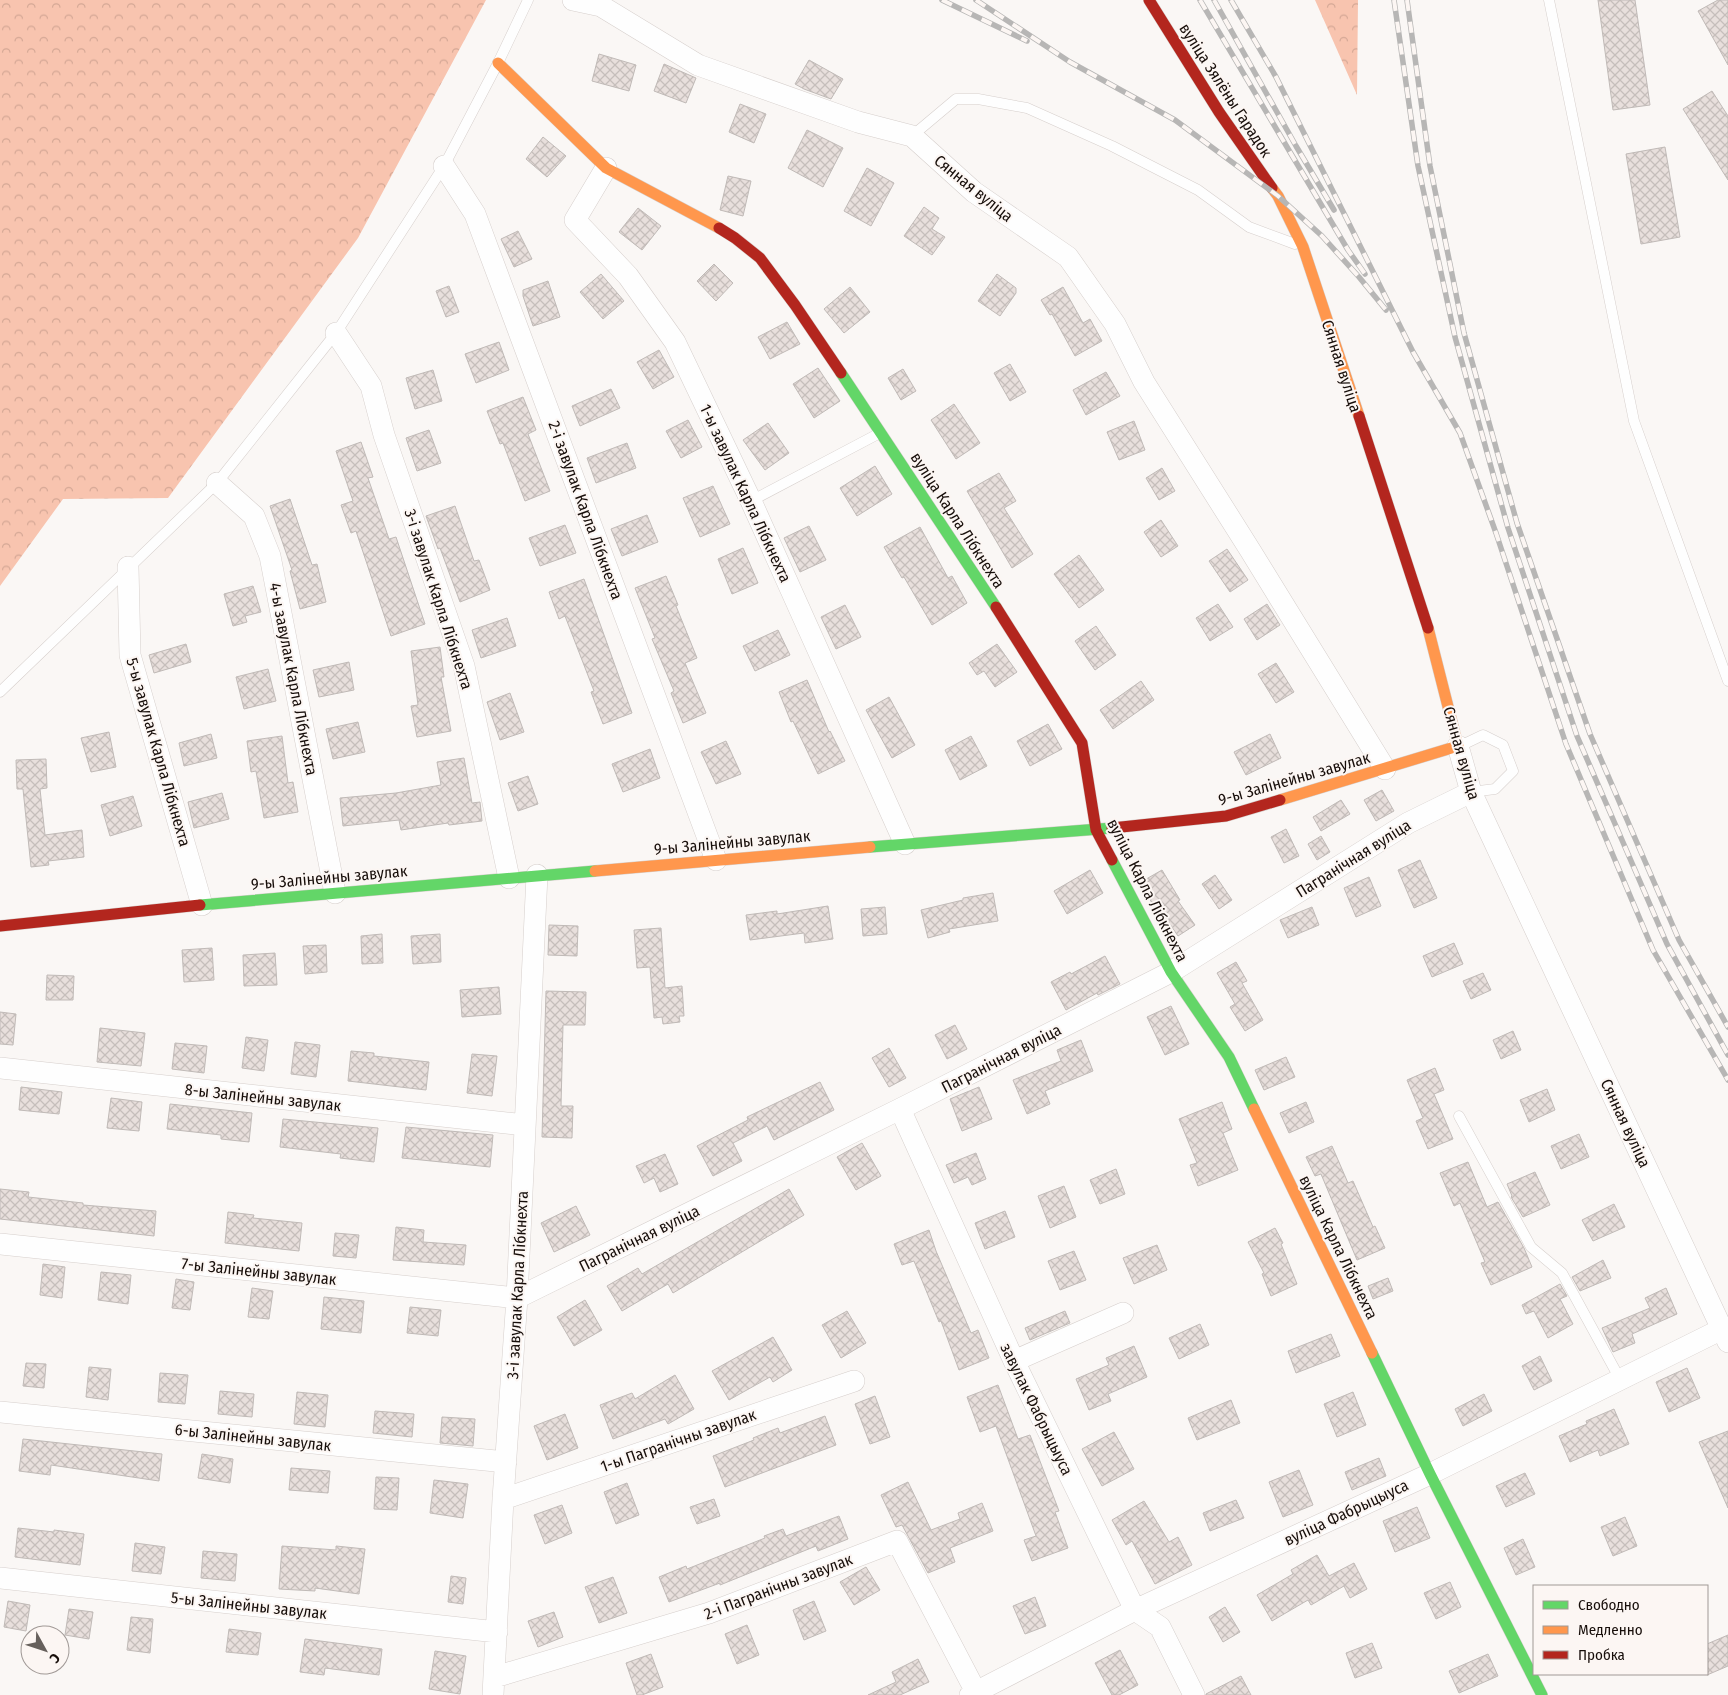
<svg xmlns="http://www.w3.org/2000/svg" width="1728" height="1695" font-family="'Fira Sans Condensed',sans-serif">
<style>
.forest{fill:url(#forest-crowns)}
.building{fill:url(#building-cross-hatch);stroke:#c0bab7}
.lines{fill:none;stroke-linecap:round;stroke-linejoin:round}
.lane-casing{stroke:#d6cfcc;stroke-width:11}
.street-casing{stroke:#d6cfcc;stroke-width:22}
.fast-casing{stroke:#d6cfcc;stroke-width:12}
.slow-casing{stroke:#d6cfcc;stroke-width:12}
.jam-casing{stroke:#d6cfcc;stroke-width:12}
.lane{stroke:#fefefe;stroke-width:10}
.street{stroke:#fefefe;stroke-width:21}
.fast{stroke:#63d668;stroke-width:11}
.slow{stroke:#ff974d;stroke-width:11}
.jam{stroke:#b3261e;stroke-width:11}
.rail-casing{stroke:#b7b6b5;stroke-width:5.5}
.rail{stroke:#fcf6f3;stroke-width:4;stroke-dasharray:11;stroke-linecap:butt}
.labels{text-anchor:middle;stroke-width:4;stroke-linejoin:round;paint-order:stroke}
.street-label{font-size:16px;fill:#170e0a;stroke:#fcf6f3}
</style>
<defs>
<pattern id="forest-crowns" width="20" height="18" patternUnits="userSpaceOnUse" patternTransform="scale(1.25)"><rect width="20" height="18" fill="#f8c4af"/><path d="M2 6a3 3 0 1 1 6 0M12 15a3 3 0 1 1 6 0" fill="none" stroke="#d4a795"/></pattern>
<pattern id="building-cross-hatch" width="8" height="8" patternUnits="userSpaceOnUse" patternTransform="scale(1.25)"><rect width="8" height="8" fill="#e8dfdc"/><path d="M0 0l8 8M0 8l8-8" fill="none" stroke="#c6bebb"/></pattern>
</defs>
<rect width="100%" height="100%" fill="#faf7f5"/>
<path class="forest" d="M0,0H486L358,238L168,498L63,499L0,586Z
M1315,0H1358L1357,95Z"/>
<path class="building" d="M1598,0H1635L1650,105L1613,110Z
M1718,0H1728V65L1698,11Z
M599,54L636,65L629,91L592,81Z
M809,60L843,79L831,99L804,89L795,84Z
M664,64L696,78L686,103L654,91Z
M1712,91L1728,116V180L1683,109Z
M740,104L766,114L754,143L729,132Z
M807,130L843,148L823,187L788,168Z
M543,137L566,156L547,177L526,159Z
M1665,147L1680,237L1641,244L1626,154Z
M867,168L894,183L871,226L844,211Z
M728,176L751,181L743,216L720,210Z
M924,207L939,218L932,229L945,237L932,255L904,236Z
M638,208L661,226L642,250L619,232Z
M518,231L532,259L514,267L501,239Z
M714,264L733,283L716,301L697,281Z
M601,274L624,301L603,319L580,292Z
M997,274L1016,288V293L1000,316L978,301Z
M548,281L560,317L533,326L523,296V290Z
M449,286L459,312L446,317L436,291Z
M850,287L870,312L844,333L824,309Z
M1063,287L1083,323L1090,319L1102,341L1075,356L1052,314L1050,315L1041,300Z
M787,322L800,344L770,359L758,337Z
M499,342L509,370L476,383L465,354Z
M659,350L674,377L653,389L637,362Z
M1010,364L1026,392L1010,401L994,373Z
M818,368L840,401L814,418L793,384Z
M903,369L916,391L901,400L888,378Z
M433,370L442,401L415,409L406,378Z
M1106,372L1120,396L1086,415L1073,390Z
M611,389L620,408L580,426L572,406Z
M523,397L536,430L528,434L550,491L525,501L503,443L500,444L487,411Z
M954,404L980,443L956,459L931,420Z
M688,420L702,447L681,458L666,431Z
M1134,421L1145,450L1119,460L1107,432Z
M768,423L789,453L765,470L743,440Z
M429,430L441,463L417,471L406,438Z
M361,442L373,477L368,478L389,539L396,537L425,624L391,636L356,531L351,533L341,505L353,501L336,451Z
M627,443L636,468L596,483L587,458Z
M875,466L892,494L857,516L840,488Z
M1162,468L1175,491L1159,500L1146,478Z
M999,473L1016,501L1004,508L1033,554L1012,568L967,491Z
M713,486L730,524L700,537L683,498Z
M290,499L312,565L317,564L326,602L300,609L290,571L292,570L270,506Z
M455,506L474,561L479,560L490,590L460,602L440,548L438,549L426,516Z
M647,515L658,542L622,556L611,529Z
M1161,520L1178,546L1161,557L1144,532Z
M565,525L576,553L540,566L529,538Z
M809,526L826,560L800,572L784,538Z
M920,527L948,578L952,576L967,603L932,625L904,577L902,578L884,547Z
M743,548L758,583L732,594L718,559Z
M1227,549L1248,580L1230,592L1209,561Z
M1079,555L1104,590L1079,608L1054,574Z
M666,576L678,605L676,606L697,658L685,663L706,713L683,723L671,693L674,691L652,639L655,638L635,588Z
M584,579L632,713L603,724L591,692L594,691L565,616L559,619L549,592Z
M253,586L261,612L245,616L247,622L233,626L224,594Z
M1218,604L1233,627L1210,641L1196,618Z
M1267,604L1280,625L1257,640L1244,619Z
M845,605L861,637L836,649L821,617Z
M507,618L516,646L481,658L472,630Z
M1096,626L1116,655L1095,670L1075,641Z
M778,630L790,655L755,671L743,646Z
M186,644L191,662L154,673L149,655Z
M997,644L1017,672L995,687L984,671L977,675L969,663Z
M440,647L444,677H441L451,731L417,737L411,706L418,705L411,651Z
M349,662L354,690L319,697L313,670Z
M1276,663L1294,692L1276,703L1258,674Z
M268,669L276,701L244,709L236,677Z
M807,680L829,732L830,731L845,761L818,774L793,721L791,722L779,692Z
M1141,681L1154,700L1113,729L1100,710Z
M510,693L524,732L500,740L487,702Z
M889,697L915,745L892,758L866,710Z
M358,722L365,752L333,759L326,729Z
M1048,724L1062,749L1030,766L1017,741Z
M109,732L116,767L91,772L81,738Z
M211,734L217,758L184,766L179,743Z
M1270,734L1281,758L1246,775L1234,752Z
M282,736L288,783L293,782L298,812L264,818L256,771L251,772L247,741Z
M971,736L987,766L960,780L945,750Z
M726,741L741,774L716,784L701,752Z
M650,749L660,778L623,792L612,764Z
M464,758L472,803L480,802L482,821L449,825L448,823L401,830L399,820L343,826L340,798L396,793L441,785L437,762Z
M46,759L47,788L40,789L45,835L82,830L84,857L48,861L49,865L31,867L23,789H17L16,760Z
M528,776L538,804L518,811L508,783Z
M1382,790L1394,811L1376,821L1364,800Z
M222,793L229,819L194,828L188,802Z
M133,796L142,826L110,836L101,805Z
M1341,800L1350,814L1321,831L1313,817Z
M1286,829L1299,856L1284,863L1271,837Z
M1321,836L1330,852L1317,860L1308,844Z
M1420,860L1437,898L1414,908L1398,870Z
M1090,870L1103,893L1067,914L1054,891Z
M1162,870L1180,900L1178,901L1195,925L1178,936L1161,911L1157,913L1141,882Z
M1215,875L1232,900L1219,909L1202,884Z
M1369,877L1381,906L1356,917L1344,888Z
M993,893L998,921L949,929L950,932L928,938L921,910L963,900V898Z
M828,906L833,939L805,943L804,933L750,940L746,915L777,911V914Z
M885,907L887,934L863,936L861,909Z
M1312,907L1319,925L1288,938L1280,920Z
M549,925L578,926L577,956L548,955Z
M661,928L665,988L682,986L684,1016H679L680,1022L663,1024L662,1017L654,1018L650,967L637,968L634,930Z
M382,934L383,963L362,964L361,936Z
M440,934L441,962L413,964L411,936Z
M1454,943L1463,964L1432,977L1423,956Z
M326,945L327,972L305,974L303,946Z
M212,948L214,980L184,982L182,950Z
M275,953L277,985L244,986L243,955Z
M1105,956L1120,984L1098,995L1097,993L1066,1010L1051,982L1070,972L1071,974Z
M1236,962L1247,981L1242,983L1263,1020L1245,1031L1230,1007L1235,1004L1217,973Z
M1483,973L1491,990L1471,999L1463,981Z
M47,975L74,976L73,1000H46Z
M499,987L501,1014L462,1017L460,990Z
M546,991L586,992L585,1025H563L561,1106H573L572,1138L542,1137Z
M1171,1006L1189,1044L1165,1055L1147,1017Z
M0,1012L16,1014L13,1045L0,1044Z
M955,1025L967,1049L947,1059L935,1035Z
M100,1028L145,1033L141,1066L97,1062Z
M1513,1031L1521,1050L1501,1059L1493,1040Z
M246,1037L268,1040L264,1071L242,1068Z
M1081,1040L1093,1071L1045,1091L1050,1104L1027,1114L1013,1080L1061,1061L1057,1050Z
M295,1042L320,1045L316,1077L291,1074Z
M175,1043L207,1046L204,1073L172,1069Z
M889,1048L906,1078L889,1087L872,1058Z
M351,1051L374,1053V1056L429,1062L426,1090L348,1081Z
M472,1054L497,1056L492,1096L467,1093Z
M1286,1057L1295,1077L1264,1090L1255,1070Z
M1435,1068L1444,1090L1434,1094L1453,1139L1428,1149L1416,1121L1423,1118L1407,1080Z
M820,1082L834,1110L774,1140L767,1126L733,1143L742,1161L713,1176L697,1146L748,1120L747,1117Z
M21,1087L62,1092L59,1114L19,1110Z
M979,1087L992,1119L962,1131L950,1099Z
M1547,1089L1555,1110L1529,1122L1520,1100Z
M111,1098L142,1102L139,1131L107,1128Z
M1222,1102L1232,1129L1223,1133L1238,1170L1198,1186L1190,1165L1197,1163L1179,1119Z
M1306,1102L1314,1122L1289,1133L1280,1113Z
M170,1104L252,1113L249,1142L221,1139V1135L167,1129Z
M283,1119L378,1128L374,1162L340,1158L341,1154L280,1147Z
M406,1127L493,1135L490,1167L402,1158Z
M1579,1134L1589,1157L1561,1169L1551,1146Z
M862,1143L881,1176L856,1190L837,1157Z
M1332,1146L1348,1183L1353,1181L1373,1227L1375,1226L1385,1248L1357,1260L1321,1174L1315,1176L1306,1157Z
M976,1153L986,1179L972,1185L968,1177L954,1183L946,1165Z
M665,1154L678,1184L660,1192L654,1178L644,1183L636,1166Z
M1468,1162L1487,1207L1498,1202L1524,1248L1532,1267L1491,1285L1481,1263L1485,1262L1460,1203L1454,1206L1440,1173Z
M1116,1169L1125,1194L1100,1204L1090,1180Z
M1535,1172L1550,1205L1523,1217L1511,1197L1512,1196L1507,1184Z
M1064,1186L1076,1217L1050,1228L1038,1196Z
M0,1189L29,1192L28,1197L83,1203V1205L156,1211L154,1236L0,1219Z
M789,1189L804,1215L673,1293L668,1284L622,1311L607,1286L638,1268L642,1274Z
M1614,1204L1625,1227L1593,1241L1582,1220Z
M576,1206L590,1235L554,1252L541,1223Z
M1005,1211L1015,1237L985,1249L975,1223Z
M228,1212L254,1215L253,1218L302,1223L299,1251L225,1243Z
M396,1227L424,1230L423,1242L466,1245L464,1265L393,1260Z
M1275,1228L1283,1243L1281,1244L1297,1284L1271,1296L1262,1274L1264,1273L1248,1242Z
M929,1230L936,1251L971,1333L978,1330L989,1358L959,1370L941,1321L939,1322L914,1261L902,1265L894,1244Z
M335,1233L359,1235L356,1258L333,1256Z
M1157,1245L1167,1270L1134,1284L1123,1258Z
M1074,1251L1086,1280L1060,1290L1048,1261Z
M1603,1260L1611,1278L1580,1291L1572,1277Z
M43,1264L65,1267L62,1298L40,1295Z
M101,1272L131,1275L128,1304L98,1300Z
M1388,1278L1393,1291L1373,1299L1368,1286Z
M176,1279L194,1282L190,1310L172,1308Z
M1560,1284L1567,1296L1560,1299L1573,1324L1548,1338L1534,1311L1526,1314L1522,1305Z
M252,1288L273,1291L269,1319L248,1317Z
M1666,1288L1677,1314L1632,1334L1635,1343L1613,1352L1602,1328L1650,1308L1645,1298Z
M324,1297L364,1301L361,1333L321,1329Z
M585,1300L602,1330L574,1346L557,1317Z
M410,1307L441,1310L438,1336L407,1333Z
M847,1311L866,1343L841,1358L822,1325Z
M1065,1311L1070,1323L1030,1340L1025,1328Z
M1200,1324L1209,1345L1179,1359L1169,1338Z
M1331,1334L1340,1356L1296,1373L1288,1351Z
M773,1337L792,1370L773,1382L770,1377L729,1400L712,1371Z
M1134,1346L1147,1377L1108,1394L1111,1401L1089,1410L1076,1379L1109,1365L1106,1358Z
M1540,1356L1552,1381L1534,1390L1522,1366Z
M26,1363L46,1364L44,1388L23,1386Z
M89,1367L111,1369L108,1400L86,1397Z
M1687,1368L1700,1398L1669,1412L1656,1382Z
M160,1373L188,1375L185,1404L158,1402Z
M675,1375L694,1409L668,1424L665,1419L613,1439L600,1405L632,1393L635,1399Z
M998,1385L1018,1439L1030,1435L1059,1511L1055,1512L1068,1548L1032,1561L1024,1540L1036,1536L996,1426L980,1432L967,1397Z
M220,1391L254,1394L252,1417L218,1414Z
M297,1392L328,1395L325,1427L294,1424Z
M1353,1392L1366,1425L1337,1437L1324,1404Z
M1484,1394L1492,1411L1463,1426L1455,1409Z
M875,1396L890,1437L870,1444L855,1404Z
M1231,1400L1240,1423L1197,1440L1188,1418Z
M1614,1409L1629,1444L1600,1456L1598,1450L1570,1462L1559,1436L1587,1424L1586,1421Z
M375,1411L414,1414L412,1437L373,1433Z
M565,1414L578,1448L547,1460L534,1426Z
M825,1416L836,1445L725,1487L713,1456L754,1440L753,1438L778,1428L780,1433Z
M442,1417L475,1419L473,1446L440,1443Z
M1728,1431V1508L1699,1442Z
M1114,1432L1134,1469L1102,1486L1082,1449Z
M23,1439L162,1454L159,1481L51,1465L50,1475L19,1471Z
M202,1454L233,1459L230,1483L198,1478Z
M1379,1458L1386,1476L1352,1490L1345,1472Z
M291,1468L330,1471L328,1493L289,1490Z
M1299,1470L1313,1505L1283,1517L1269,1482Z
M1525,1473L1535,1494L1506,1507L1496,1486Z
M376,1477L399,1478L397,1510L374,1509Z
M434,1480L468,1484L463,1518L430,1513Z
M908,1482L931,1530L960,1519L958,1513L982,1503L993,1531L950,1548L955,1562L928,1573L902,1525L896,1527L881,1495Z
M627,1483L639,1515L616,1524L604,1492Z
M714,1499L720,1516L697,1524L690,1507Z
M1236,1500L1244,1518L1210,1531L1203,1513Z
M1144,1501L1169,1542L1178,1537L1192,1565L1155,1584L1132,1541L1126,1545L1112,1520Z
M562,1505L572,1533L545,1544L534,1515Z
M1417,1507L1430,1538L1395,1552L1383,1521Z
M839,1516L848,1539L818,1551L816,1546L720,1585V1583L669,1602L659,1577L686,1566L687,1569L765,1538L764,1536L783,1529L786,1536Z
M1625,1517L1637,1546L1613,1556L1601,1527Z
M18,1528L54,1532V1530L84,1534L80,1565L15,1557Z
M1523,1539L1535,1567L1516,1575L1504,1548Z
M135,1543L165,1547L161,1574L132,1571Z
M282,1546L336,1550V1546L365,1549L359,1594L315,1588V1591L279,1589Z
M203,1551L237,1554L235,1581L201,1578Z
M1317,1555L1329,1576L1354,1563L1367,1589L1350,1598L1344,1586L1311,1605L1308,1600L1272,1621L1257,1595L1293,1574L1291,1570Z
M866,1567L880,1590L854,1605L840,1582Z
M451,1576L466,1578L463,1604L448,1602Z
M613,1577L627,1613L599,1623L585,1587Z
M1450,1582L1461,1607L1436,1619L1424,1593Z
M1035,1597L1046,1626L1025,1634L1013,1606Z
M8,1601L30,1605L26,1631L4,1627Z
M814,1601L826,1631L804,1640L793,1610Z
M1225,1607L1240,1632L1223,1642L1209,1617Z
M69,1609L93,1612L89,1639L65,1635Z
M554,1612L563,1637L538,1647L528,1621Z
M131,1617L153,1619L150,1653L127,1650Z
M747,1625L759,1655L737,1664L725,1634Z
M229,1629L261,1633L258,1655L226,1652Z
M1728,1635V1666L1707,1675V1644Z
M305,1639L382,1649L379,1675L325,1668L324,1675L300,1672Z
M1372,1643L1382,1668L1355,1678L1346,1653Z
M1120,1650L1138,1685L1119,1695H1112L1095,1663Z
M435,1651L466,1656L460,1694L429,1689Z
M651,1654L663,1687L642,1695H637L626,1663Z
M1488,1654L1498,1676L1459,1693L1449,1671Z
M918,1659L929,1682L900,1695H868L896,1682L892,1672Z
M1241,1676L1251,1695H1206V1694Z"/>
<g class="lines">
<g class="lane-casing">
<path id="lane" d="M1549,0L1634,421L1728,681
M912,136L956,99H978L1027,108L1112,146L1198,190L1249,227L1295,244
M751,501L878,434
M0,692L217,483L336,333L444,166L498,63L528,0
M1460,746L1483,735L1503,745L1513,771L1495,789L1471,792
M1459,1116L1531,1247L1562,1273L1621,1381"/>
</g>
<g class="street-casing">
<path id="street" d="M573,0L601,6L698,65L858,122L912,136L974,192L1068,257L1115,324L1144,382L1250,550L1385,769
M444,166L475,214L716,860
M606,168L575,220L628,276L675,342L751,501L905,844
M336,333L371,386L384,435L464,666L509,878
M217,483L254,516L270,556L335,893
M128,567L130,655L202,905
M1458,746L1471,792L1728,1342
M0,1068L525,1125
M900,1109L1014,1361L1135,1610L1160,1627L1194,1695
M0,1244L517,1298L900,1109L1171,972L1408,823L1471,792
M1014,1361L1123,1313
M0,1412L506,1462
M503,1499L854,1381
M0,1578L497,1632
M495,1677L709,1613L897,1541L976,1692
M493,1695L503,1499L517,1298L537,875
M970,1695L1135,1610L1430,1474L1722,1329"/>
</g>
<g class="fast-casing">
<path id="fast" d="M841,373L996,607
M870,847L1112,828
M1112,860L1171,972L1229,1057L1254,1109
M200,905L595,871
M1372,1353L1430,1474L1542,1695"/>
</g>
<g class="slow-casing">
<path id="slow" d="M498,63L606,168L719,228
M1272,188L1278,196L1303,247L1359,416
M1280,800L1458,746L1428,628
M595,871L870,847
M1254,1109L1372,1353"/>
</g>
<g class="jam-casing">
<path id="jam" d="M1149,0L1219,112L1272,188
M719,228L735,238L760,258L795,305L841,373
M1359,416L1428,628
M996,607L1082,743L1096,830L1112,860
M1112,828L1226,816L1280,800
M0,926L200,905"/>
</g>
<use href="#lane" class="lane"/>
<use href="#street" class="street"/>
<use href="#fast" class="fast"/>
<use href="#slow" class="slow"/>
<use href="#jam" class="jam"/>
<g class="rail-casing">
<path id="rail" d="M942,0L1027,41
M976,0L1070,62L1175,120L1278,196L1322,236L1359,277L1386,310
M1200,0L1348,250L1365,274
M1214,0L1296,146L1334,210
M1231,0L1276,77L1413,352L1460,433L1496,533L1566,744L1653,950L1728,1080
M1394,0L1418,166L1455,337L1508,528L1577,736L1667,944L1728,1055
M1407,0L1430,166L1464,333L1517,523L1590,734L1679,940L1728,1027"/>
</g>
<use href="#rail" class="rail"/>
</g>
<g class="labels">
<g class="street-label">
<text transform="translate(1226 90) rotate(57)" y="6">вуліца Зялёны Гарадок</text>
<text transform="translate(974 188) rotate(39)" y="6">Сянная вуліца</text>
<text transform="translate(1342 366) rotate(72)" y="6">Сянная вуліца</text>
<text transform="translate(746 493) rotate(65)" y="6">1-ы завулак Карла Лібкнехта</text>
<text transform="translate(586 510) rotate(70)" y="6">2-і завулак Карла Лібкнехта</text>
<text transform="translate(958 520) rotate(57)" y="6">вуліца Карла Лібкнехта</text>
<text transform="translate(439 599) rotate(72)" y="6">3-і завулак Карла Лібкнехта</text>
<text transform="translate(294 679) rotate(79)" y="6">4-ы завулак Карла Лібкнехта</text>
<text transform="translate(159 752) rotate(74)" y="6">5-ы завулак Карла Лібкнехта</text>
<text transform="translate(1462 753) rotate(74)" y="6">Сянная вуліца</text>
<text transform="translate(1294 778) rotate(-16)" y="6">9-ы Залінейны завулак</text>
<text transform="translate(732 842) rotate(-5)" y="6">9-ы Залінейны завулак</text>
<text transform="translate(1353 858) rotate(-32)" y="6">Пагранічная вуліца</text>
<text transform="translate(329 877) rotate(-5)" y="6">9-ы Залінейны завулак</text>
<text transform="translate(1148 890) rotate(63)" y="6">вуліца Карла Лібкнехта</text>
<text transform="translate(1001 1058) rotate(-27)" y="6">Пагранічная вуліца</text>
<text transform="translate(263 1097) rotate(6)" y="6">8-ы Залінейны завулак</text>
<text transform="translate(1626 1123) rotate(65)" y="6">Сянная вуліца</text>
<text transform="translate(639 1238) rotate(-26)" y="6">Пагранічная вуліца</text>
<text transform="translate(1339 1247) rotate(64)" y="6">вуліца Карла Лібкнехта</text>
<text transform="translate(259 1271) rotate(6)" y="6">7-ы Залінейны завулак</text>
<text transform="translate(517 1285) rotate(-87)" y="6">3-і завулак Карла Лібкнехта</text>
<text transform="translate(1037 1409) rotate(64)" y="6">завулак Фабрыцыуса</text>
<text transform="translate(253 1437) rotate(6)" y="6">6-ы Залінейны завулак</text>
<text transform="translate(678 1440) rotate(-19)" y="6">1-ы Пагранічны завулак</text>
<text transform="translate(1346 1512) rotate(-25)" y="6">вуліца Фабрыцыуса</text>
<text transform="translate(778 1586) rotate(-21)" y="6">2-і Пагранічны завулак</text>
<text transform="translate(249 1605) rotate(6)" y="6">5-ы Залінейны завулак</text>
</g>
</g>
<rect x="1533" y="1585" width="175" height="90" fill="#fcf6f3" stroke="#a09996"/>
<rect x="1543" y="1601" width="25" height="8" fill="#63d668" stroke="#a09996"/>
<text x="1578" y="1610" font-size="15" fill="#170e0a">Свободно</text>
<rect x="1543" y="1626" width="25" height="8" fill="#ff974d" stroke="#a09996"/>
<text x="1578" y="1635" font-size="15" fill="#170e0a">Медленно</text>
<rect x="1543" y="1651" width="25" height="8" fill="#b3261e" stroke="#a09996"/>
<text x="1578" y="1660" font-size="15" fill="#170e0a">Пробка</text>
<g transform="translate(45 1650) rotate(130)"><circle r="24" fill="#fcf6f3" stroke="#a09996"/>
<path d="M0-4L9 19L0 12L-9 19Z" fill="#66605c"/>
<text y="-8" font-size="14" font-weight="bold" text-anchor="middle" fill="#170e0a">С</text>
</g>
</svg>
